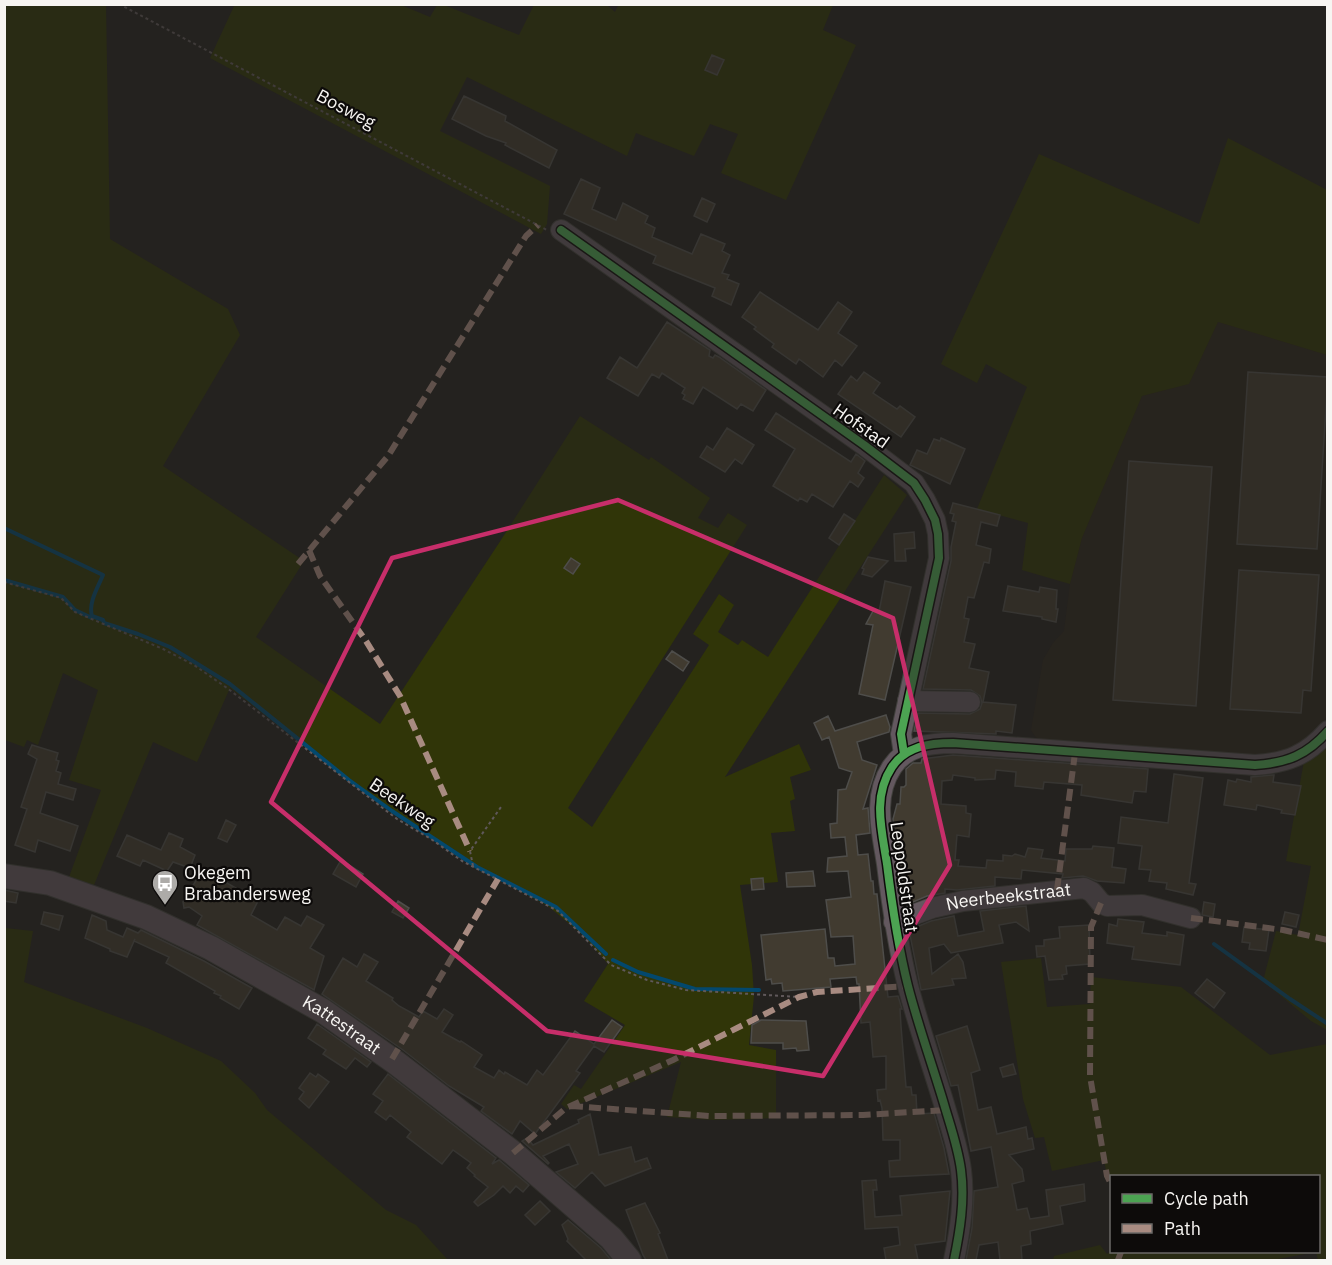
<svg xmlns="http://www.w3.org/2000/svg" width="1332" height="1265" font-family="'IBM Plex Sans',sans-serif">
<style>
.built{fill:#2c261d}
.green{fill:#303508}
.lines{fill:none;stroke-linecap:round;stroke-linejoin:round}
.stream{stroke:#03486d;stroke-width:4}
.building{fill:#413b30;stroke:#4e4d4a;stroke-width:1.5}
.minor-casing{stroke:#41403d;stroke-width:22}
.major-casing{stroke:#41403d;stroke-width:26}
.path{stroke:#5f585a;stroke-width:2;stroke-dasharray:3 3;stroke-linecap:butt}
.minor{stroke:#63585f;stroke-width:20}
.major{stroke:#645860;stroke-width:24}
.quiet{stroke:#a88b81;stroke-width:6;stroke-dasharray:12 6;stroke-linecap:butt}
.cycleway-casing{stroke:#0d0b0a;stroke-width:11}
.cycleway{stroke:#4ca352;stroke-width:8}
.marked{fill:none;stroke:#c72e6a;stroke-width:4.5;stroke-linejoin:round}
.labels{text-anchor:middle;stroke-width:4.5;stroke-linejoin:round;paint-order:stroke}
.street-label{font-size:18px;fill:#f7f5f2;stroke:#0d0b0a}
.poi-label{font-size:18px;fill:#f7f5f2;stroke:#0d0b0a;text-anchor:start}
</style>
<rect width="100%" height="100%" fill="#24221f"/>
<path class="built" d="M1218,322L1327,355L1328,715L1313,735L1287,753L1244,758L1037,739L1031,730L1043,660L1053,643L1064,631L1070,584L1082,538L1142,396L1189,384Z"/>
<path class="green" d="M235,4L401,5L430,17L437,5H444L519,35L534,5H607L615,12L619,4L833,5L823,30L856,45L786,200L721,173L738,134L710,124L694,156L636,133L627,156L467,77L440,131L550,186L547,224L541,234L210,58Z
M5,5H106L110,239L228,309L240,335L163,466L304,561L256,637L380,724L499,543L580,416L649,460L651,457L710,498L698,518L718,528L728,513L747,525L568,808L592,827L709,645L693,634L719,594L734,605L718,632L738,645L742,640L768,657L884,475L907,495L725,777L799,744L811,770L790,777L795,799L790,801L795,831L771,833L778,882L740,885L752,965L754,996L749,1045L776,1050V1118L713,1120L667,1117L681,1062L567,1109L561,1104L574,1085L581,1089L625,1025L584,1001L608,964L584,936L548,906L468,863L389,811L230,688L197,762L153,742L94,885L69,877L101,790L69,780L98,690L63,673L38,745L27,740L24,747L5,740Z
M1228,138L1327,190V355L1218,322L1189,384L1142,396L1082,538L1070,584L1022,570L1028,523L977,509L1027,387L986,364L977,383L941,364L1039,154L1199,224Z
M1327,741V1030L1311,1021L1263,981L1276,931L1298,935L1311,866L1286,861L1304,761Z
M5,928L33,931L24,982L147,1028L221,1061L255,1093L267,1110L386,1210L416,1225L448,1260H5Z
M1041,958L1047,1007L1090,1004L1091,977L1181,987L1270,1055L1327,1044V1260H1318L1316,1252H1318V1176H1112L1111,1179L1107,1176L1104,1160L1052,1171L1044,1137L1035,1138L1023,1099L1001,962Z
M1100,1245L1107,1254L1111,1251L1315,1252L1273,1260H1053L1054,1256Z"/>
<g class="lines">
<path class="stream" d="M4,528L103,575C98,587 88,603 92,616L103,620L104,623L138,634L170,647L230,684L349,780L392,811L477,867L556,907L606,954
M4,580L63,597L75,610L92,618
M1214,944L1290,999L1328,1024
M613,960L638,972L695,989L759,990"/>
</g>
<path class="building" d="M712,55L724,60L717,75L705,70Z
M464,96L506,116L505,121L557,150L549,168L505,145L506,143L486,136L452,119Z
M581,179L600,188L592,209L616,220L623,203L648,216L645,223L655,228L652,237L692,254L701,234L725,244L722,251L730,255L722,273L729,275L727,279L739,284L731,305L712,296L715,288L653,263L656,256L564,214Z
M702,198L715,204L707,222L694,216Z
M760,292L818,330L838,302L852,312L838,333L857,346L842,366L835,360L823,377L799,359L796,364L772,347L774,344L754,329L756,327L742,317Z
M667,322L710,350L709,356L713,358L715,355L719,357L766,390L753,411L741,404L737,409L703,387L693,404L683,399L685,395L682,393L685,388L662,373L659,378L652,374L638,396L607,378L620,357L637,368Z
M864,372L880,383L873,393L897,409L900,406L915,417L901,437L838,394L851,376L857,381Z
M1248,372L1328,377L1317,549L1237,544Z
M776,413L851,462L856,454L865,461L858,473L864,478L858,487L850,481L833,507L812,494L807,502L800,498L798,501L773,486L795,449L765,430Z
M727,428L754,445L742,464L735,459L725,472L700,457L707,446L713,450Z
M941,438L965,449L950,484L910,465L917,450L927,454L934,439L940,441Z
M1129,461L1212,467L1196,706L1113,700Z
M953,503L1000,515L997,526L981,522L976,545L991,549L989,563L984,562L974,598L968,597L964,618L969,619L964,642L975,644L969,668L989,672L983,702L1016,705L1012,733L996,731V734L914,731L918,713L970,714L980,709L982,703L980,696L971,690L923,689L951,561V547L956,522L952,521L954,514L950,513Z
M844,514L855,521L839,545L829,538Z
M914,532L915,548L905,549L906,561H895L894,534Z
M868,557L888,561L872,577L862,574L864,569L862,568Z
M571,558L580,564L573,574L564,568Z
M1239,570L1319,575L1311,691L1303,690L1301,713L1230,709Z
M885,581L911,587L885,700L859,694L873,625L866,624L873,611L879,612Z
M1008,586L1039,592L1040,587L1057,590L1056,609H1058L1056,622L1042,619V617L1003,611Z
M672,651L689,662L683,671L666,659Z
M886,715L890,727L889,732L857,742L862,760L877,765L863,809L868,808L870,833L856,835L858,855L868,854L871,881H873L874,894H877L888,997L898,996L902,1009H900L901,1026L906,1087H911L912,1095H916L917,1114L934,1113L944,1148L949,1174L890,1177L889,1161L900,1160V1140H883L882,1108L880,1100L878,1101L877,1090L886,1089V1056L873,1057L870,1022L861,1023L859,984H857L856,977L830,979L831,987L783,991L782,983L772,984L771,979L766,980L761,935L825,929L828,958H834L835,966L855,964L853,936L831,937L826,900L851,897L848,871L827,872L828,858L847,856L845,837L831,838L830,824L837,823L838,790L846,789L852,772L839,768L829,737L822,740L814,723L828,716L835,731Z
M32,745L58,753L56,760L59,761L56,771L61,773L58,784L76,789L73,800L46,792L40,813L78,826L70,851L38,840L35,852L15,845L27,809L21,807L37,759L28,754Z
M953,755L1148,769L1146,792L1134,791L1132,803L1081,795L1082,785L1044,782L1043,789L1015,786L1016,772L996,770L995,779L975,780V778L953,775L952,780L942,781L941,804L966,806V813L971,814L969,837L957,835L955,860H959L958,866L986,868L987,860L1003,861V855L1012,856L1015,854L1025,857L1028,848L1043,850L1041,858L1065,861L1066,849H1092L1093,846L1114,848L1112,867L1126,869L1124,883L1097,881L1083,876L1062,878L1063,874L1022,870L1021,879L995,877V886L957,890L945,889V893L927,896L906,905L893,819L897,804H900L901,787H904L906,785V769L913,763H921L922,759Z
M1174,774L1203,778L1189,883L1196,884L1193,895L1166,889L1167,883L1149,881L1151,870L1139,869L1142,846L1118,843L1121,817L1168,823Z
M1272,775H1274L1273,782L1301,786L1295,815L1281,813L1282,810L1257,805L1256,810L1224,805L1228,780L1236,782L1237,779L1251,782V777Z
M226,820L236,825L227,842L218,838Z
M169,833L183,839L180,847L195,855L190,868L173,862L167,871L143,860L140,866L117,856L127,835L161,850Z
M341,860L363,874L356,887L333,874Z
M203,869L258,901L251,915L277,930L285,917L301,926L307,916L324,925L310,948L324,956L314,990L197,925L202,916L189,907L184,908L183,902Z
M813,871L815,886L787,887L786,873Z
M763,878L764,889L752,890L751,879Z
M4,890L18,893L16,903L4,901Z
M398,901L409,908L403,918L392,912Z
M1204,902L1215,904L1213,917L1202,915Z
M1026,906L1029,931L1016,922L999,925L1003,943L951,953L944,944L929,948L932,974L958,954L963,962L966,978L952,979L954,985L921,990L909,930L931,921L954,916L958,936L984,931L980,911Z
M44,912L63,916L59,930L41,924Z
M1285,912L1299,915L1296,927L1282,924Z
M92,915L106,921L107,930L123,937L127,928L138,933L141,930L204,961L252,988L239,1009L220,998L221,996L214,993L215,991L166,963L169,957L134,941L135,939L127,957L110,951V949L85,938Z
M1118,919L1144,922L1142,933L1167,936V932L1184,935L1180,965L1132,959L1134,947L1107,943L1109,924L1117,926Z
M1089,925L1090,964L1066,966L1067,974L1062,975L1063,979L1049,980L1045,956L1037,957L1036,946H1044V940L1060,938L1059,927Z
M1244,927L1269,930L1266,951L1249,949L1250,943L1242,942Z
M364,954L378,962L366,981L393,998L392,1000L399,1006L419,1017L423,1011L437,1019L444,1009L453,1015L442,1032L460,1042L461,1041L482,1055L474,1067L494,1078L499,1070L504,1074L505,1072L527,1085L537,1070L543,1075L575,1031L594,1044L612,1020L622,1027L604,1052L594,1046L576,1071L580,1073L535,1134L520,1121L512,1134L481,1111L484,1107L449,1086L403,1050L322,994L343,958L357,967Z
M1207,979L1225,993L1214,1008L1195,993Z
M761,1020L806,1021L809,1050L797,1051L796,1048L783,1049V1043H751L752,1025Z
M317,1024L371,1062L367,1067L355,1058L346,1069L323,1054L326,1050L308,1038Z
M967,1026L980,1070L971,1073L978,1110L991,1107L997,1134L1026,1127L1028,1139L1032,1138L1034,1149L1009,1155L1022,1169L1024,1181L1012,1184L1017,1210L1027,1208L1030,1219L1049,1216L1046,1190L1084,1184L1085,1201L1060,1206L1063,1224L1030,1231L1031,1244L1021,1246L1022,1260H1000L998,1242L979,1245L976,1260H966L972,1228L974,1191L998,1187L991,1147L971,1151L958,1085L951,1086L936,1036Z
M1013,1064L1016,1074L1003,1077L1000,1068Z
M310,1073L316,1077L318,1074L329,1082L309,1108L299,1099L304,1092L299,1088Z
M388,1074L496,1158L492,1164L499,1160L529,1185L523,1192L516,1186L510,1193L503,1186L494,1195L478,1206L474,1202L488,1187L474,1176L475,1175L467,1168L471,1163L453,1150L442,1164L407,1137L411,1132L390,1115L386,1120L375,1112L383,1101L373,1094Z
M590,1114L599,1155L631,1147L635,1162L647,1158L651,1168L605,1186L592,1172L575,1188L556,1172L578,1164L569,1144L543,1156L549,1163L548,1164L522,1141L527,1138L533,1145L579,1123L578,1120Z
M876,1180L877,1190H873L875,1217L902,1215L900,1196L950,1191L945,1241L915,1245L918,1260H886L884,1248L900,1245L898,1227L865,1229L862,1181Z
M540,1201L550,1211L535,1225L525,1215Z
M645,1203L660,1233L658,1234L668,1260H646L643,1255L626,1210Z
M568,1220L601,1248L611,1260H586L567,1241L568,1239L562,1225Z"/>
<g class="lines">
<g class="minor-casing">
<g id="minor">
<path d="M561,230L864,445L914,483L925,500L935,520L938,534L939,558L901,734L904,754"/>
<path d="M908,701L970,702"/>
<path id="s1" d="M894,922L932,908L963,901L1084,888L1092,892L1101,903L1107,906L1142,905L1191,918"/>
<path d="M954,1260C960,1231 965,1200 961,1170C958,1147 950,1125 944,1104C932,1064 918,1025 908,986C898,946 892,905 887,864C882,831 872,797 892,767C906,746 930,743 953,743L1255,765C1287,763 1307,755 1328,731"/>
</g>
</g>
<g class="major-casing">
<g id="major">
<path id="s2" d="M4,876L50,883L146,917L211,948L323,1011L395,1062L513,1153L611,1238L629,1260"/>
</g>
</g>
<path class="path" d="M119,4L547,230
M4,582L61,598L75,612L163,649L194,665L227,688L397,819L431,839L462,861L558,911L611,965L647,980L686,990L799,997
M473,866L470,851L501,807"/>
<use href="#minor" class="minor"/>
<use href="#major" class="major"/>
<path class="quiet" d="M309,550L320,576L366,641L400,696L470,851
M298,564L388,456L526,236L538,225
M1057,890L1075,753
M1101,903L1091,927L1090,1076L1107,1176L1112,1186
M1191,918L1283,930L1328,940
M392,1059L498,879
M571,1106L710,1116L863,1115L945,1110
M513,1153L566,1108L673,1060L799,997L817,992L908,986
M1118,1260L1121,1252"/>
<g class="cycleway-casing">
<path id="cycleway" d="M561,230L864,445L914,483L925,500L935,520L938,534L939,558L901,734L904,754
M954,1260C960,1231 965,1200 961,1170C958,1147 950,1125 944,1104C932,1064 918,1025 908,986C898,946 892,905 887,864C882,831 872,797 892,767C906,746 930,743 953,743L1255,765C1287,763 1307,755 1328,731"/>
</g>
<use href="#cycleway" class="cycleway"/>
</g>
<path d="M0 0H1332V1265H0ZM618,500L893,618L950,865L823,1076L547,1031L271,802L392,558Z" fill="#24221f" fill-opacity=".55" fill-rule="evenodd"/>
<path class="marked" d="M618,500L893,618L950,865L823,1076L547,1031L271,802L392,558Z"/>
<defs>
<g id="bus-pin" transform="scale(1.35)"><path d="M0 17L-7.5 6A9.5 9.5 0 1 1 7.5 6Z" fill="#adaba8" stroke="#0d0b0a"/><path d="M-5-6H5V4H4V6H2V4H-2V6H-4V4H-5ZM-3.5-4V0h7V-4ZM-3.5 1.2v1.5H-2V1.2ZM2 1.2v1.5H3.5V1.2Z" fill="#fff"/></g>
</defs>
<g fill-rule="evenodd">
<use href="#bus-pin" x="165" y="883"/>
</g>
<g class="labels">
<g class="street-label">
<text transform="translate(346 109) rotate(28)" y="6">Bosweg</text>
<text transform="translate(861 426) rotate(35)" y="6">Hofstad</text>
<text transform="translate(402 803) rotate(34)" y="6">Beekweg</text>
<text transform="translate(904 877) rotate(82)" y="6">Leopoldstraat</text>
<text dy="6" stroke="none"><textPath href="#s1" startOffset="118">Neerbeekstraat</textPath></text>
<text dy="6" stroke="none"><textPath href="#s2" startOffset="372">Kattestraat</textPath></text>
</g>
<g class="poi-label">
<text x="184" y="879">Okegem<tspan x="184" dy="21">Brabandersweg</tspan></text>
</g>
</g>
<rect width="1332" height="1265" fill="none" stroke="#f7f5f2" stroke-width="12"/>
<rect x="1110" y="1175" width="210" height="78" fill="#0d0b0a" stroke="#6b6967" stroke-width="1.5"/>
<rect x="1122" y="1194" width="30" height="9" fill="#4ca352" stroke="#6b6967" stroke-width="1.5"/>
<text x="1164" y="1205" font-size="18" fill="#f7f5f2">Cycle path</text>
<rect x="1122" y="1224" width="30" height="9" fill="#a88b81" stroke="#6b6967" stroke-width="1.5"/>
<text x="1164" y="1235" font-size="18" fill="#f7f5f2">Path</text>
</svg>
